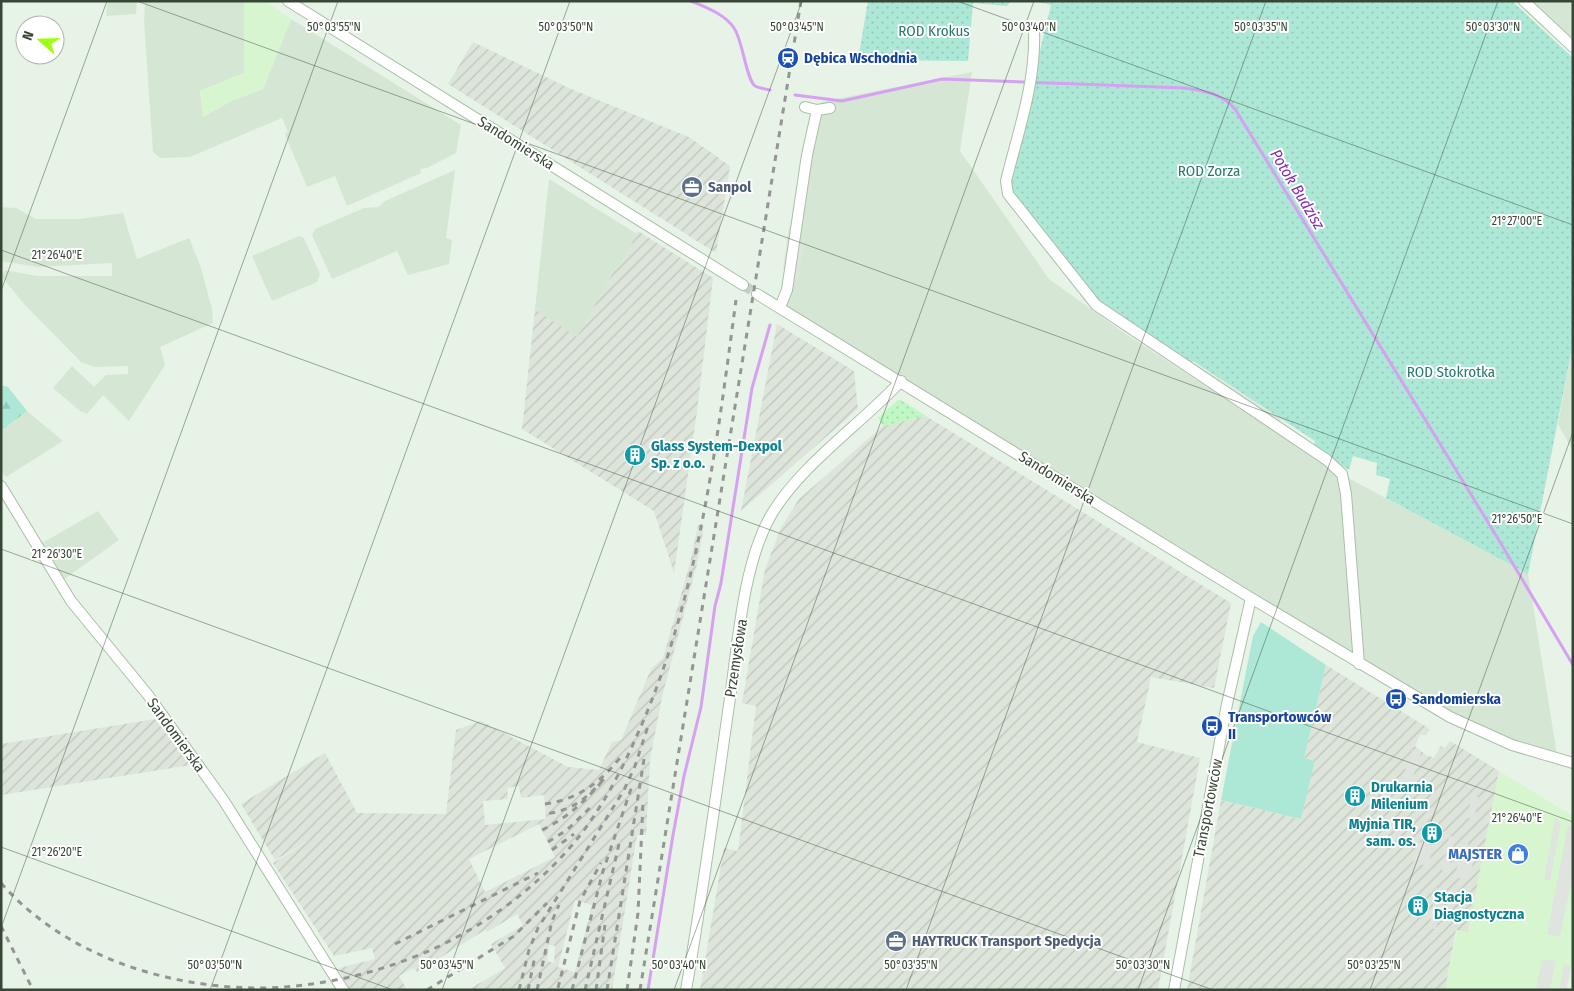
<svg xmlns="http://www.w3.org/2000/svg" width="1574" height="991" font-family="'Fira Sans Condensed',sans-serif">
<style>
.residential{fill:#d5e7d4}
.commercial{fill:#d7f6d0}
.industrial{fill:url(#industrial-furrows);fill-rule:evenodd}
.grass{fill:#ade8d7}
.forest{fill:url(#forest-firs)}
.sand{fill:url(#sand-dots)}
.park{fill:url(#park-dots)}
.parking{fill:#dfe4de}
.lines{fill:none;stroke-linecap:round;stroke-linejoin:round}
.stream{stroke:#d6a1f1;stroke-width:3}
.minor-tunnel{stroke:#c3d0c3;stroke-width:10;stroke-dasharray:10 5;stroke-linecap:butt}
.minor-casing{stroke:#aabfa8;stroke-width:12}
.minor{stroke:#fff;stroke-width:10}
.rail{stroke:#959595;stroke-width:3;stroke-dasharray:6 6;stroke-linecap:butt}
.ticks{fill:none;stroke:#374635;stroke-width:1;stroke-opacity:0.45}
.labels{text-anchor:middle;stroke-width:4;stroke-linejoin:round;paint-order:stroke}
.park-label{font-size:15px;fill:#27796e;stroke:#fff}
.transit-label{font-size:15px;font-weight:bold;fill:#164399;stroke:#fff;text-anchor:start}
.street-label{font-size:15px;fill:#374635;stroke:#fff}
.service-label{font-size:15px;font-weight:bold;fill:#4e5e75;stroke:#fff;text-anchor:start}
.culture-label{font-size:15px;font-weight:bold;fill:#0d838f;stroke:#fff;text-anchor:start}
.shop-label{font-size:15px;font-weight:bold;fill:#366cbe;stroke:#fff;text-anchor:end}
.water-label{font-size:16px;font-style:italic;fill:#872cb4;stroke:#fff}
.ticks-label{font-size:12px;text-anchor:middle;fill:#374635;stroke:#fff;stroke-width:4;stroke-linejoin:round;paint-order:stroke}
</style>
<defs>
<pattern id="industrial-furrows" width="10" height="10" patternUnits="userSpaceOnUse" patternTransform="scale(1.25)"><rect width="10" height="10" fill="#dde5db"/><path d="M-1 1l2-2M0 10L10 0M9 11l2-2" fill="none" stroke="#bec6bd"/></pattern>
<pattern id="forest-firs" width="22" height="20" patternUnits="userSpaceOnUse" patternTransform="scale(1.25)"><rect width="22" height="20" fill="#ade8d7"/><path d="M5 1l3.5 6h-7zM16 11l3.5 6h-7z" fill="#95c8b9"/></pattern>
<pattern id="sand-dots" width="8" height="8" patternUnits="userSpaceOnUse" patternTransform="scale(1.25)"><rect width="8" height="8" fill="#c0f8c3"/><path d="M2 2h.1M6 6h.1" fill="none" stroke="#a6d6a8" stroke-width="1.8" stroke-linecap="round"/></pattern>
<pattern id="park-dots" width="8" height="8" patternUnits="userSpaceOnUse" patternTransform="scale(1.25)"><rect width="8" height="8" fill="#ade8d7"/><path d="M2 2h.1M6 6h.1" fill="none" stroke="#95c8b9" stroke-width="1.8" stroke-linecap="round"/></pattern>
</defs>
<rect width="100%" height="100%" fill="#e6f3e6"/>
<path class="residential" d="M108,1H137L136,14L106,16Z
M145,1H244V73L200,91L203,117L231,101L263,89L291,19L461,125L456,153L427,168L420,169L421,173L347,206L335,176L307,187L285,134L288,132L282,118L190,157L160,158L153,152L144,21Z
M1531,1H1573V41Z
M972,72L960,151L1049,279L1120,330L1335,471L1528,574L1558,761L1418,702L780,311L821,102Z
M455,170L446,238L452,240L449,264L408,275L397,251L332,279L312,235L315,229L364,208L378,207L385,201Z
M549,179L637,234L622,263L614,271L577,338L535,309Z
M1,207L16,208L36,219H79L123,213L137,259L189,238L200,265L212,309L213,323L160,347L165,365L129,421L103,395L87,414L80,411L53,388L72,366L94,387L106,375L128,374V366L94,367L81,362L24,304L2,277L5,270L37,276H112V263L38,267L1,261Z
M299,236L304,238L320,274L317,282L272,301L252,256Z
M1573,343V451L1558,424Z
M27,411L63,441L6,477L1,471V431Z
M98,511L119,540L63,580L42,543Z"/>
<path class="commercial" d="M244,1H265L291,19L263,89L231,101L203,117L200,91L244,73Z
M1499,771L1573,816V961L1567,990H1445L1457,930L1468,931Z"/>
<path class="industrial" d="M473,42L571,89L689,137L730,166L716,253L448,84Z
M638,231L713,278L697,411L674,573L654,511L522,429L535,309L577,337L614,271L622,263Z
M777,324L854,371L858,409L741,511Z
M926,416L1231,603L1214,688L1151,677L1137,742L1200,758L1158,990H700L724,848L738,851L756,706L742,703L765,569L781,528L799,499L883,426Z
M698,525L704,526L697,564L662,697L650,760L646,835H637L612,990H468L505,968L491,944L523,925L517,914L487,932L485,930L417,972L414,968L399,976L407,990H349L339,968L375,959L372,948L334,956L273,863L312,839L275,860L241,804L325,753L357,813L446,814L456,730L481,721L568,767L599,770L612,742L621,740L651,669L663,658L690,563ZM519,786L521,798L544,795L546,819L485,825L483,801L508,799L507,788ZM539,824L555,857L485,892L469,859ZM575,900L592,905L575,972L558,967ZM549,945L555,946L554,963L547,961Z
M1326,665L1430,729L1426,735H1420L1415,746L1426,755L1434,758L1441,746L1445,748L1450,741L1499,771L1468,932L1456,930L1445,990H1187L1221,800L1301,819L1315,761L1304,758Z
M155,719L191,765L1,795V744Z"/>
<path class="grass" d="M1261,622L1326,665L1304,758L1315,761L1301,819L1221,800L1253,636Z"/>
<path class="forest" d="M1,385L8,387L27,411L1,431Z"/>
<path class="sand" d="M898,400H901L926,416L883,426L878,418Z"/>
<path class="park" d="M868,1H1011L1007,6L973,3L968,61L858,60Z
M1034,1H1512L1573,58V343L1528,574L1386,498L1390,479L1376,475L1377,463L1353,456L1349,470L1313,447L1315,441L1193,361L1190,366L1098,303L1014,198L1009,180L1051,5Z"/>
<path class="parking" d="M789,227H793L786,269H783Z
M797,244L804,245L798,278L792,277Z
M1196,364L1281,419L1279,426L1193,369Z
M1412,750L1421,753L1410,785L1402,780Z
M1472,794L1478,797L1474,821L1468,817Z
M1555,818L1561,822L1550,881L1544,879Z
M1568,825L1573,828V873L1560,937L1547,934Z
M1449,836L1455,837L1448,873L1442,871Z
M1463,839L1468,840V848L1475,850L1471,872L1466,879L1455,877Z
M1417,842L1432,845L1429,866L1413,863Z
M1436,888L1443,889L1436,929L1429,928Z
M1542,959L1556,961L1550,990H1536Z
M1564,964L1571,966L1566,990H1559Z"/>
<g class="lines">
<path class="stream" d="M691,1C705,7 725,14 734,28C743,41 746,79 755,86C759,88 765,89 770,90
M795,95L842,101L942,79L1185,88C1205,91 1221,93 1235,109L1497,537L1573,665
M648,990L673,835L684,776L701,707L715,606L721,583L752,388L770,325"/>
<path class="minor-tunnel" d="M743,285L757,294"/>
<g class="minor-casing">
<path id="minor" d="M288,1L743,285
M1524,1L1573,47
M1034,32C1036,82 1018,132 1006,181L1008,194L1096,305L1327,460L1342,474L1346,494L1359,664
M817,110L830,108
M757,294L1251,598L1450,717L1512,745L1573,763
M780,307L787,290L807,155L817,110L805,107
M1,486L71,601L148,695L224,801L343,990
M686,990C703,893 716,795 730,698C738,642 743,566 770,517C799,466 860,425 901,381
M1174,990L1227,704L1251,598"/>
</g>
<use href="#minor" class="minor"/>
<path class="rail" d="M545,804C580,799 602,781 623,754
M542,830C569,817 586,800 605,778C587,798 572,811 545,814
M548,842L567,830L594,804
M552,850L574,834
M1,883C66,957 169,989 266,988C324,986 378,973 431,950C484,926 535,889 573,844C604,807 626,762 645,717C700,585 717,441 736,300
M1,926L33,990
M395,944L538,873
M558,988L580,901L601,863
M427,990L514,936L547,903
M519,990L529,950L538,928L624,790L635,766L649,723
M528,990L535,956
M537,990L552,921L559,905
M572,990L603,871L632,786
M585,990L619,844
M596,990L605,925
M607,990L645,753
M627,990L638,913L643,803
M640,990L801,1"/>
</g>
<path class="ticks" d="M137,1L1573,524M957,1L1573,225M1,250L1573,822M1,291L107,1M1,549L1213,990M1,847L393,990M1,928L338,1M210,990L570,1M442,990L802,1M674,990L1034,1M906,990L1266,1M1138,990L1498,1M1370,990L1573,432"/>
<defs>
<g id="station-disc" transform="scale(1.125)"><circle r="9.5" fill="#1a4fb4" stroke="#fff"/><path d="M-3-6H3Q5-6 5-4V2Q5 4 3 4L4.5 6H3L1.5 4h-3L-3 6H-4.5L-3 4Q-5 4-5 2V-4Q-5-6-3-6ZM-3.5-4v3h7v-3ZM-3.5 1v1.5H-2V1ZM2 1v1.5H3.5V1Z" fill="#fff"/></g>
<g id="office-disc" transform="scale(1.125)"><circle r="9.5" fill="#5c6f8a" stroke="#fff"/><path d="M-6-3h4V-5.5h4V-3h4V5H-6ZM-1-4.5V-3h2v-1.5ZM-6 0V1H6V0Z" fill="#fff"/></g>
<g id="building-disc" transform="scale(1.125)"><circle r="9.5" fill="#0f9aa8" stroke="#fff"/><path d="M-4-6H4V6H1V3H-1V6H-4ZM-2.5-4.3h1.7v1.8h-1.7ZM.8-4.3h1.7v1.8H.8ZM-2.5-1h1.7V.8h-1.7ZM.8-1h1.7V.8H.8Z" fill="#fff"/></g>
<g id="bus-disc" transform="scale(1.125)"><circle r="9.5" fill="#1a4fb4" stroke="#fff"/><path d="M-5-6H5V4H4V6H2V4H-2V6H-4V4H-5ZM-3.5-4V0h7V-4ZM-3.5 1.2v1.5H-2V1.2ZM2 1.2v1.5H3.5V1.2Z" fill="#fff"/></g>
<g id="shop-disc" transform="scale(1.125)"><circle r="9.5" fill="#3f7fe0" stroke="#fff"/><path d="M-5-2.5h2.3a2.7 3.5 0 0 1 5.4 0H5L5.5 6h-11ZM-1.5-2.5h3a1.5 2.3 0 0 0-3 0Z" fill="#fff"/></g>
</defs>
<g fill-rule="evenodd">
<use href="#station-disc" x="788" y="58"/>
<use href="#office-disc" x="692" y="187"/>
<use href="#building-disc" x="635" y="455"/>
<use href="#bus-disc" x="1396" y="699"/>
<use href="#bus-disc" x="1212" y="726"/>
<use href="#building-disc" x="1355" y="796"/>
<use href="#building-disc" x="1432" y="833"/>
<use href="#shop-disc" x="1518" y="854"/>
<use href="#building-disc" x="1418" y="906"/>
<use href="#office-disc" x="896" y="941"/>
</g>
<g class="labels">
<g class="park-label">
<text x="934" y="36">ROD Krokus</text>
<text x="1209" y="176">ROD Zorza</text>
<text x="1451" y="377">ROD Stokrotka</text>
</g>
<g class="transit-label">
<text x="804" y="63">Dębica Wschodnia</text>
<text x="1412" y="704">Sandomierska</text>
<text x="1228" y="722">Transportowców<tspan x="1228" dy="17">II</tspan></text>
</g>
<g class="street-label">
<text transform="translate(516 143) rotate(32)" y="5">Sandomierska</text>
<text transform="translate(1057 478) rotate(32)" y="5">Sandomierska</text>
<text transform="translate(736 658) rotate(-81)" y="5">Przemysłowa</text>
<text transform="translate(176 735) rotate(54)" y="5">Sandomierska</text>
<text transform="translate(1208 808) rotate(-79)" y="5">Transportowców</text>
</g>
<g class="service-label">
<text x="708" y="192">Sanpol</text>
<text x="912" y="946">HAYTRUCK Transport Spedycja</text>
</g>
<g class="culture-label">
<text x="651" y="451">Glass System-Dexpol<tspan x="651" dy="17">Sp. z o.o.</tspan></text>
<text x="1371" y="792">Drukarnia<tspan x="1371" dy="17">Milenium</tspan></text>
<text x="1416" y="829" text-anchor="end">Myjnia TIR,<tspan x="1416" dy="17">sam. os.</tspan></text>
<text x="1434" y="902">Stacja<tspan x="1434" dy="17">Diagnostyczna</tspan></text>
</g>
<g class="shop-label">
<text x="1502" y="859">MAJSTER</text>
</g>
<g class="water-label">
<text transform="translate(1298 189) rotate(59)" y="6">Potok Budzisz</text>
</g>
</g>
<g class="ticks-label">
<text x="334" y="31">50°03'55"N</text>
<text x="566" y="31">50°03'50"N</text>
<text x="797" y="31">50°03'45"N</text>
<text x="1029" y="31">50°03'40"N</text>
<text x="1261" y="31">50°03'35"N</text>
<text x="1493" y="31">50°03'30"N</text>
<text x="1517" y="225">21°27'00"E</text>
<text x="57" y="259">21°26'40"E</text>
<text x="1517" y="523">21°26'50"E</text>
<text x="57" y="558">21°26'30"E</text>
<text x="1517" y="822">21°26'40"E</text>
<text x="57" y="856">21°26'20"E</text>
<text x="215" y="969">50°03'50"N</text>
<text x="447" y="969">50°03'45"N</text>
<text x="679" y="969">50°03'40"N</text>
<text x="911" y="969">50°03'35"N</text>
<text x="1143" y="969">50°03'30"N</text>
<text x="1374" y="969">50°03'25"N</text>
</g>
<rect width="1574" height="991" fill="none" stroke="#374635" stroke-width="5"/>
<g transform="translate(40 40) rotate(290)"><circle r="24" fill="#ffffff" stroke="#afb5ae"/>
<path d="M0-4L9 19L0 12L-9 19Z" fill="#9ffd12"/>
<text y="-8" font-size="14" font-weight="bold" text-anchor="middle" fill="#374635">N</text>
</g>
</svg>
